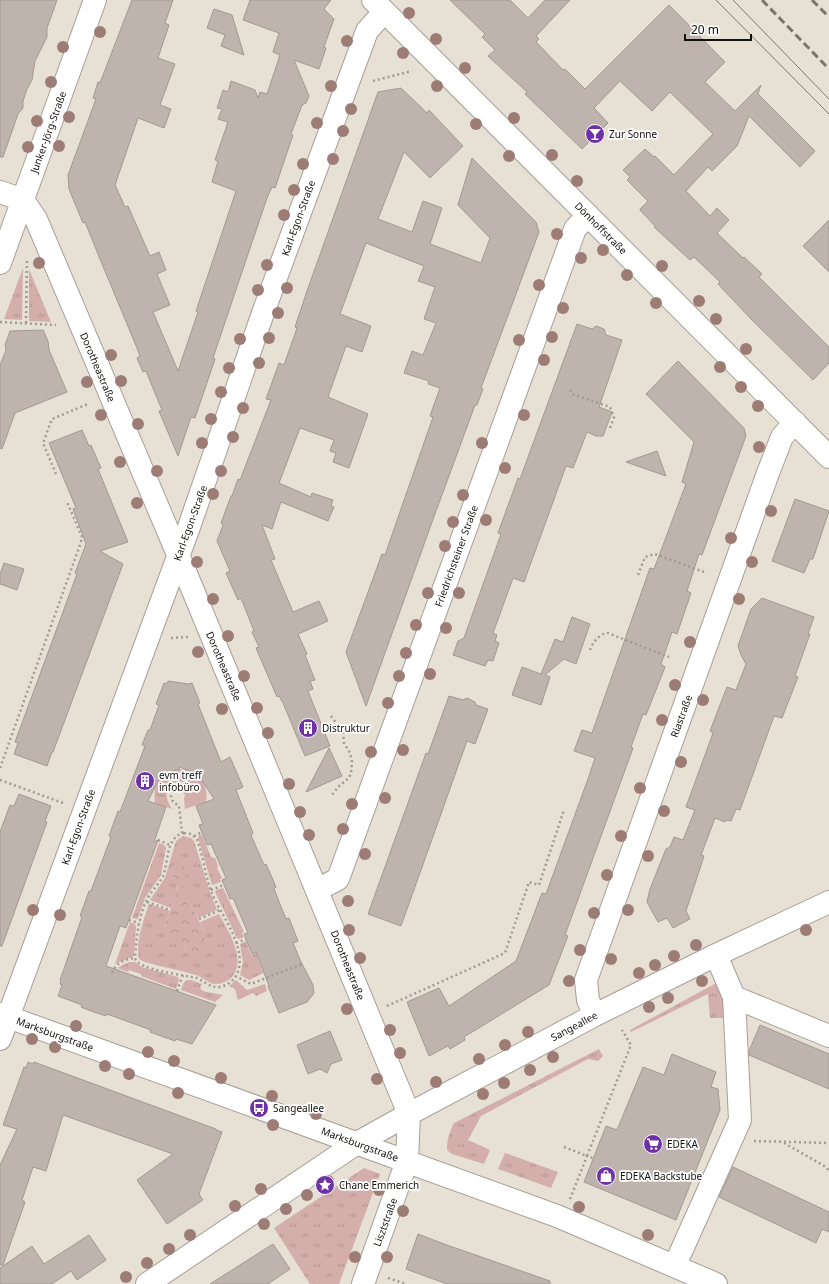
<svg xmlns="http://www.w3.org/2000/svg" width="829" height="1284" font-family="'Noto Sans',sans-serif">
<style>
.grass{fill:url(#grass-tufts)}
.park{fill:url(#park-crowns)}
.garden{fill:#d3aeaa}
.building{fill:#bfb3ad;stroke:#a39892}
.lines{fill:none;stroke-linecap:round;stroke-linejoin:round}
.minor-casing{stroke:#a69f95;stroke-width:24}
.path{stroke:#a09b92;stroke-width:2.5;stroke-dasharray:2 3;stroke-linecap:butt}
.minor{stroke:#fff;stroke-width:22}
.tram{stroke:#7a766e;stroke-width:1}
.rail{stroke:#7a766e;stroke-width:3;stroke-dasharray:8 4;stroke-linecap:butt}
.tree{fill:#9e7c76}
.labels{text-anchor:middle;stroke-width:3.5;stroke-linejoin:round;paint-order:stroke}
.street-label{font-size:10px;fill:#12100c;stroke:#fff}
.poi-label{font-size:10px;fill:#12100c;stroke:#fff;text-anchor:start}
</style>
<defs>
<pattern id="grass-tufts" width="24" height="20" patternUnits="userSpaceOnUse"><rect width="24" height="20" fill="#d3aeaa"/><path d="M3 7l-1-3M5 7V3M7 7l1-3M15 17l-1-3M17 17v-4M19 17l1-3" fill="none" stroke="#b49591"/></pattern>
<pattern id="park-crowns" width="20" height="18" patternUnits="userSpaceOnUse"><rect width="20" height="18" fill="#d3aeaa"/><path d="M2 6a3 3 0 1 1 6 0M12 15a3 3 0 1 1 6 0" fill="none" stroke="#b49591"/></pattern>
</defs>
<rect width="100%" height="100%" fill="#e7e0d5"/>
<path class="grass" d="M23,268L22,320L4,319Z
M29,269L51,322L29,321Z
M184,769L194,773L186,782C165,780 162,794 172,809L155,803C152,782 162,770 184,769Z
M199,835H202L211,857L215,858L218,866L217,868L222,878L220,879L221,882L212,885L198,838Z
M183,836L191,838L194,841L210,892L217,910L198,918L193,907H191L187,903L181,886L182,864L175,865C172,869 172,873 174,878L176,879L178,884L171,908L150,900L165,878L176,841Z
M159,843L164,845L166,848L161,875L145,898L138,918L137,919L132,918Z
M223,888L244,932L242,933L244,937L239,939L237,938L215,892L216,890Z
M149,904L170,911L165,927L184,943L185,950L187,952L207,939L200,922L219,914C228,931 247,958 232,977C228,981 222,984 216,984C209,984 203,977 196,975C179,970 162,967 145,962L139,959C135,944 144,918 149,904Z
M130,922L135,924L136,927L134,956L115,964Z
M246,941L251,955L256,953L263,973L249,980L240,975L243,962L240,944Z
M129,962H135L142,967L178,977L179,980L176,989L141,976V974L129,970L128,972L117,968Z
M187,980H191L202,984L200,988L203,991L207,992L223,995L215,1002L181,990L184,982Z
M236,980L247,990L265,984L267,991L256,996L253,993L238,1000L235,989L229,986Z
M720,981L722,987L725,1018H710L708,994L631,1032L630,1030Z
M599,1049L603,1056L598,1061L588,1059L481,1116L468,1140L490,1150L484,1164L452,1154L447,1150C447,1140 449,1133 454,1123Z
M505,1153L558,1172L551,1188L498,1169Z
M364,1168L380,1174L339,1284H310L274,1228Z"/>
<path class="park" d="M177,864H182L185,867L186,875L182,879L181,885L183,886L189,896L187,903L191,907H193L207,939L204,940C210,957 184,963 184,943L179,942L165,927L178,885L175,883L176,879L174,878C172,873 171,868 177,864Z"/>
<path class="garden" d="M194,773C204,781 208,789 206,802L185,809L184,799L185,795L183,791H178Z"/>
<path class="building" d="M0,0H57L47,28V37L35,61L32,80L27,89L23,101V108L18,114L3,157H0Z
M132,0H173L165,23L169,25L158,58L175,64L160,105L171,109L164,128L138,118L115,185L125,207L128,206L150,256L159,252L166,270L157,274L170,305L153,312L178,371L198,312L196,311L236,191L212,182L218,161L215,160L228,122L218,119L222,109L217,108L223,90L228,92L231,81L255,90L258,98L260,92L267,94L280,55L273,52L279,33L243,20L250,0H331L324,9L334,19L324,47L326,48L319,69L294,60L309,96L306,103L302,105L291,134L293,135L275,188L272,187L267,198L217,346L213,358L215,359L195,418L191,417L178,456L159,411L162,410L146,371L143,372L137,358L140,356L137,348L100,259L85,222L83,223L69,189L68,175L96,99L93,98L98,82L100,83Z
M450,0H510L528,18L545,0H570L536,36L539,39L536,42L563,70L565,69L585,89L669,5L725,62L705,82L735,111L761,85L758,94L815,151L800,167L749,116L737,146L712,171L708,167L686,191L710,216L717,208L729,220L717,233L743,258L744,257L762,274L759,277L829,347V363L813,380L751,319L718,284L720,282L694,257L690,260L654,227L655,226L640,210V209L648,201L627,180L630,177L623,170L645,149L654,157L655,156L674,175L713,134L670,92L652,111L620,81L594,108L608,123L582,149L525,94L527,92L488,56L495,50L482,37L485,34Z
M214,9L232,15L244,55L221,46L225,35L207,28Z
M401,88L427,113L429,110L463,146L430,178L404,152L378,219L412,232L423,201L442,208L430,244L481,263L490,238L458,205L472,158L536,222L539,232L481,388L483,389L477,405H475L432,522L366,706L346,652L382,554L385,555L433,417L430,416L440,388L428,384L429,381L404,373L412,351L423,355L436,323L424,319L435,287L418,281L424,266L366,243L340,314L371,326L362,352L346,346L328,397L368,414L349,468L333,462L336,453L330,451L334,440L300,428L279,483L311,497L312,493L333,500L331,506L334,507L328,521L281,502L272,529L262,525L275,559L271,560L293,612L319,601L328,621L298,634L307,654L305,655L315,680L310,681L313,689L308,691L330,746L305,756L283,703L279,696L277,697L256,648L259,647L252,632L254,631L241,598L238,600L226,573L230,571L217,541L223,525L221,523L231,496H232L238,479L240,480L271,400L266,399L279,363L284,365L297,328L295,327L307,291L378,92Z
M829,220V272L803,246Z
M577,324L592,329L596,326L604,329L606,335L622,340L599,407L612,412L603,436H596L587,432L573,468L566,466L524,582L513,578L493,633L497,635L495,641L499,643L493,661L488,660L485,666L453,655L458,641L464,638L501,534L498,533L518,478L520,479Z
M43,330L48,341L49,350L67,392L15,413L2,449L0,448V365L6,350L5,345L10,331Z
M678,361L744,428L746,436L702,555L699,554L687,591L691,593L677,634L672,632L661,664L665,667L646,715L643,714L631,747L633,748L565,935L568,936L549,985L464,1037L465,1040L450,1049L448,1046L429,1056L407,1002L439,988L449,1006L516,961L542,893L546,894L588,779L595,758L574,751L582,730L592,733L650,568L654,569L686,484L682,482L694,442L646,394Z
M82,430L89,446L91,445L101,468L98,469L128,542L100,551L123,564L53,752H52L47,766L14,754L18,743L15,742L77,574L75,573L86,544L73,509L76,508L49,443Z
M657,451L666,476L626,462Z
M795,499L829,511L813,559H810L804,573L772,561Z
M4,563L24,569L17,590L0,584V574Z
M762,598L814,617L808,634H810L795,676L798,677L782,718L774,716L740,810L736,809L731,821L726,820L725,822L715,818L701,855L704,856L686,911L690,919L673,928L667,918L658,922L647,902L650,889L666,849L670,847L674,837L683,840L695,810L686,807L713,733L710,731L727,687L736,690L746,664L741,655L738,646L751,609Z
M572,617L590,624L576,664L564,659L545,675L550,677L541,705L512,695L522,667L541,674L555,639L563,642Z
M168,681L188,684L192,683L200,703L198,704L221,762L230,757L243,787L236,790L253,833L251,835L264,865L266,864L270,873L276,887L274,889L286,919L289,918L298,941L293,943L301,962L313,985L314,993L307,1002L279,1013L268,986H269L256,952L252,954L244,934L248,933L233,898L230,899L222,880L226,878L211,844L207,845L199,825L203,824L196,806L214,799L201,779L194,773L180,767L179,770H175L166,774L159,779L148,801L166,807L154,842L158,840L126,928L120,926L106,966L216,1005L192,1044L176,1039L175,1041L150,1032L151,1030L107,1014L106,1016L91,1011L81,1007L82,1005L58,996L62,985L60,984L61,981L60,980L82,917L80,916L89,891H91L111,837L109,836L118,811L120,812L145,746L142,745L148,730H150L159,705L156,704L164,683L167,684Z
M449,696L463,700L467,698L475,702L476,705L488,709L475,744L467,741L401,926L368,914L426,753L428,754Z
M329,748L342,776L306,792Z
M19,794L51,806L45,821L47,822L2,946H0V832L10,805L14,806Z
M760,1025L829,1054V1089L749,1055V1051Z
M330,1031L342,1060L331,1064L327,1073L320,1069L308,1074L297,1045Z
M672,1054L716,1072L711,1087L718,1089L720,1110L676,1220L584,1182L606,1126L617,1130L643,1067L664,1075Z
M28,1062L33,1064L34,1062L216,1129V1130L222,1132L199,1194L203,1200L167,1224L137,1180L173,1154L63,1115L46,1171L33,1167L22,1200L25,1202L3,1265H0V1165L17,1129L3,1125L24,1067L26,1068Z
M733,1167L829,1212V1232L822,1229L816,1243L719,1197Z
M418,1234L444,1244L550,1281V1284H447L406,1269Z
M89,1235L106,1260L77,1280L71,1271L52,1284H0V1268L32,1246L44,1264Z
M273,1244L290,1269L268,1284H210Z"/>
<g class="lines">
<g class="minor-casing">
<path id="minor" d="M373,0L829,457
M0,192L23,200L36,219L187,576L409,1114L407,1161L363,1284
M0,263L95,0
M317,890L338,879L575,229L588,215
M734,997L829,1036
M0,1014L557,1216L716,1284
M595,1015L588,1000L586,980L768,473L782,437L795,422
M0,1039L189,527L263,313L367,31L384,12
M675,1265L740,1120L734,997L716,955
M147,1284L357,1143L409,1114L595,1015L716,955L829,902"/>
</g>
<path class="path" d="M373,81L412,71
M0,322L56,325
M26,323L27,258
M570,390L572,394L610,407L614,417L610,428
M56,474L43,443L52,419L88,404
M638,575L645,557L655,554L707,573
M171,638L188,637
M590,650C593,642 599,634 608,633L669,657
M331,716L343,732L344,743L350,753L352,762L351,773L349,778L339,786L332,795
M0,768L80,545L82,537L67,502
M0,780L63,803
M181,786L174,788L171,796L173,802L179,806L182,833
M184,833L191,834L197,839C203,856 205,874 211,891C220,915 250,949 236,976C232,982 226,986 219,987C210,988 204,981 197,978C185,975 137,970 135,958C135,954 136,949 136,945C138,928 140,911 149,896C153,889 159,884 163,876C169,862 165,837 184,833Z
M194,836L202,832
M158,840L170,845
M211,890L224,885
M147,902L170,910
M199,919L220,910
M129,920L139,923
M236,943L246,939
M112,973C116,963 124,959 135,958
M235,976L251,984L302,964
M177,991L183,975
M387,1006L505,953L529,882L539,885L564,810
M754,1141L829,1143
M784,1143L826,1167L829,1171
M564,1147L587,1156L631,1045L622,1030
M570,1199L587,1156L593,1158
M388,1278L406,1284"/>
<use href="#minor" class="minor"/>
<path class="tram" d="M716,0L829,114
M733,0L829,99"/>
<path class="rail" d="M762,0L829,69
M812,0L829,17"/>
</g>
<g class="tree">
<circle cx="409" cy="13" r="6"/>
<circle cx="100" cy="32" r="6"/>
<circle cx="436" cy="39" r="6"/>
<circle cx="347" cy="41" r="6"/>
<circle cx="63" cy="47" r="6"/>
<circle cx="403" cy="53" r="6"/>
<circle cx="465" cy="68" r="6"/>
<circle cx="51" cy="82" r="6"/>
<circle cx="331" cy="86" r="6"/>
<circle cx="437" cy="86" r="6"/>
<circle cx="351" cy="109" r="6"/>
<circle cx="69" cy="117" r="6"/>
<circle cx="514" cy="118" r="6"/>
<circle cx="37" cy="121" r="6"/>
<circle cx="317" cy="123" r="6"/>
<circle cx="476" cy="124" r="6"/>
<circle cx="343" cy="131" r="6"/>
<circle cx="59" cy="146" r="6"/>
<circle cx="28" cy="147" r="6"/>
<circle cx="552" cy="155" r="6"/>
<circle cx="509" cy="156" r="6"/>
<circle cx="333" cy="159" r="6"/>
<circle cx="303" cy="164" r="6"/>
<circle cx="577" cy="181" r="6"/>
<circle cx="294" cy="190" r="6"/>
<circle cx="284" cy="215" r="6"/>
<circle cx="557" cy="234" r="6"/>
<circle cx="603" cy="250" r="6"/>
<circle cx="581" cy="258" r="6"/>
<circle cx="39" cy="263" r="6"/>
<circle cx="267" cy="265" r="6"/>
<circle cx="662" cy="266" r="6"/>
<circle cx="627" cy="275" r="6"/>
<circle cx="539" cy="285" r="6"/>
<circle cx="287" cy="288" r="6"/>
<circle cx="258" cy="290" r="6"/>
<circle cx="699" cy="301" r="6"/>
<circle cx="656" cy="303" r="6"/>
<circle cx="563" cy="308" r="6"/>
<circle cx="278" cy="313" r="6"/>
<circle cx="716" cy="319" r="6"/>
<circle cx="552" cy="337" r="6"/>
<circle cx="269" cy="338" r="6"/>
<circle cx="240" cy="339" r="6"/>
<circle cx="519" cy="340" r="6"/>
<circle cx="746" cy="349" r="6"/>
<circle cx="111" cy="355" r="6"/>
<circle cx="544" cy="360" r="6"/>
<circle cx="259" cy="363" r="6"/>
<circle cx="720" cy="367" r="6"/>
<circle cx="229" cy="368" r="6"/>
<circle cx="121" cy="381" r="6"/>
<circle cx="87" cy="382" r="6"/>
<circle cx="741" cy="387" r="6"/>
<circle cx="221" cy="392" r="6"/>
<circle cx="758" cy="406" r="6"/>
<circle cx="243" cy="408" r="6"/>
<circle cx="101" cy="415" r="6"/>
<circle cx="524" cy="415" r="6"/>
<circle cx="211" cy="419" r="6"/>
<circle cx="138" cy="424" r="6"/>
<circle cx="233" cy="437" r="6"/>
<circle cx="202" cy="443" r="6"/>
<circle cx="482" cy="443" r="6"/>
<circle cx="759" cy="447" r="6"/>
<circle cx="120" cy="462" r="6"/>
<circle cx="505" cy="468" r="6"/>
<circle cx="157" cy="471" r="6"/>
<circle cx="221" cy="471" r="6"/>
<circle cx="213" cy="494" r="6"/>
<circle cx="463" cy="495" r="6"/>
<circle cx="137" cy="503" r="6"/>
<circle cx="771" cy="511" r="6"/>
<circle cx="486" cy="520" r="6"/>
<circle cx="453" cy="522" r="6"/>
<circle cx="731" cy="538" r="6"/>
<circle cx="445" cy="546" r="6"/>
<circle cx="197" cy="562" r="6"/>
<circle cx="752" cy="562" r="6"/>
<circle cx="428" cy="593" r="6"/>
<circle cx="459" cy="593" r="6"/>
<circle cx="213" cy="599" r="6"/>
<circle cx="739" cy="599" r="6"/>
<circle cx="416" cy="625" r="6"/>
<circle cx="446" cy="628" r="6"/>
<circle cx="228" cy="636" r="6"/>
<circle cx="690" cy="642" r="6"/>
<circle cx="198" cy="652" r="6"/>
<circle cx="406" cy="653" r="6"/>
<circle cx="430" cy="674" r="6"/>
<circle cx="244" cy="676" r="6"/>
<circle cx="399" cy="676" r="6"/>
<circle cx="675" cy="685" r="6"/>
<circle cx="703" cy="700" r="6"/>
<circle cx="388" cy="703" r="6"/>
<circle cx="257" cy="708" r="6"/>
<circle cx="222" cy="709" r="6"/>
<circle cx="662" cy="720" r="6"/>
<circle cx="268" cy="733" r="6"/>
<circle cx="403" cy="750" r="6"/>
<circle cx="371" cy="752" r="6"/>
<circle cx="681" cy="762" r="6"/>
<circle cx="289" cy="784" r="6"/>
<circle cx="640" cy="788" r="6"/>
<circle cx="385" cy="798" r="6"/>
<circle cx="352" cy="804" r="6"/>
<circle cx="664" cy="811" r="6"/>
<circle cx="300" cy="812" r="6"/>
<circle cx="343" cy="829" r="6"/>
<circle cx="309" cy="835" r="6"/>
<circle cx="621" cy="836" r="6"/>
<circle cx="365" cy="854" r="6"/>
<circle cx="648" cy="856" r="6"/>
<circle cx="607" cy="875" r="6"/>
<circle cx="348" cy="901" r="6"/>
<circle cx="33" cy="910" r="6"/>
<circle cx="628" cy="910" r="6"/>
<circle cx="594" cy="913" r="6"/>
<circle cx="60" cy="915" r="6"/>
<circle cx="349" cy="930" r="6"/>
<circle cx="806" cy="930" r="6"/>
<circle cx="696" cy="945" r="6"/>
<circle cx="580" cy="950" r="6"/>
<circle cx="674" cy="956" r="6"/>
<circle cx="360" cy="958" r="6"/>
<circle cx="611" cy="959" r="6"/>
<circle cx="655" cy="965" r="6"/>
<circle cx="639" cy="973" r="6"/>
<circle cx="569" cy="981" r="6"/>
<circle cx="702" cy="981" r="6"/>
<circle cx="668" cy="998" r="6"/>
<circle cx="649" cy="1007" r="6"/>
<circle cx="347" cy="1009" r="6"/>
<circle cx="76" cy="1026" r="6"/>
<circle cx="390" cy="1030" r="6"/>
<circle cx="528" cy="1032" r="6"/>
<circle cx="32" cy="1039" r="6"/>
<circle cx="505" cy="1045" r="6"/>
<circle cx="55" cy="1047" r="6"/>
<circle cx="148" cy="1052" r="6"/>
<circle cx="400" cy="1053" r="6"/>
<circle cx="553" cy="1057" r="6"/>
<circle cx="479" cy="1059" r="6"/>
<circle cx="174" cy="1061" r="6"/>
<circle cx="105" cy="1066" r="6"/>
<circle cx="530" cy="1070" r="6"/>
<circle cx="129" cy="1074" r="6"/>
<circle cx="221" cy="1078" r="6"/>
<circle cx="377" cy="1079" r="6"/>
<circle cx="436" cy="1082" r="6"/>
<circle cx="504" cy="1083" r="6"/>
<circle cx="178" cy="1093" r="6"/>
<circle cx="483" cy="1094" r="6"/>
<circle cx="272" cy="1096" r="6"/>
<circle cx="316" cy="1114" r="6"/>
<circle cx="273" cy="1125" r="6"/>
<circle cx="328" cy="1181" r="6"/>
<circle cx="261" cy="1189" r="6"/>
<circle cx="379" cy="1190" r="6"/>
<circle cx="307" cy="1195" r="6"/>
<circle cx="235" cy="1206" r="6"/>
<circle cx="579" cy="1207" r="6"/>
<circle cx="286" cy="1209" r="6"/>
<circle cx="403" cy="1211" r="6"/>
<circle cx="264" cy="1224" r="6"/>
<circle cx="190" cy="1235" r="6"/>
<circle cx="648" cy="1235" r="6"/>
<circle cx="169" cy="1249" r="6"/>
<circle cx="355" cy="1257" r="6"/>
<circle cx="387" cy="1257" r="6"/>
<circle cx="147" cy="1263" r="6"/>
<circle cx="126" cy="1277" r="6"/>
</g>
<defs>
<g id="bar-disc" transform="scale(1)"><circle r="9.5" fill="#6e31a7" stroke="#fff"/><path d="M-6-5H6L.8 .8V4.5H3.5V6h-7V4.5H-.8V.8Z" fill="#fff"/></g>
<g id="building-disc" transform="scale(1)"><circle r="9.5" fill="#6e31a7" stroke="#fff"/><path d="M-4-6H4V6H1V3H-1V6H-4ZM-2.5-4.3h1.7v1.8h-1.7ZM.8-4.3h1.7v1.8H.8ZM-2.5-1h1.7V.8h-1.7ZM.8-1h1.7V.8H.8Z" fill="#fff"/></g>
<g id="bus-disc" transform="scale(1)"><circle r="9.5" fill="#6e31a7" stroke="#fff"/><path d="M-5-6H5V4H4V6H2V4H-2V6H-4V4H-5ZM-3.5-4V0h7V-4ZM-3.5 1.2v1.5H-2V1.2ZM2 1.2v1.5H3.5V1.2Z" fill="#fff"/></g>
<g id="supermarket-disc" transform="scale(1)"><circle r="9.5" fill="#6e31a7" stroke="#fff"/><path d="M-6-5.5h2.5l.6 2H6L4.5 2H-2.5L-4.4-4H-6ZM-1.5 3.2a1.3 1.3 0 1 0 .1 0ZM3 3.2a1.3 1.3 0 1 0 .1 0Z" fill="#fff"/></g>
<g id="shop-disc" transform="scale(1)"><circle r="9.5" fill="#6e31a7" stroke="#fff"/><path d="M-5-2.5h2.3a2.7 3.5 0 0 1 5.4 0H5L5.5 6h-11ZM-1.5-2.5h3a1.5 2.3 0 0 0-3 0Z" fill="#fff"/></g>
<g id="sight-disc" transform="scale(1)"><circle r="9.5" fill="#6e31a7" stroke="#fff"/><path d="M0-6L1.8-2.2L6-1.7L2.9 1.2L3.7 5.4L0 3.3L-3.7 5.4L-2.9 1.2L-6-1.7L-1.8-2.2Z" fill="#fff"/></g>
</defs>
<g fill-rule="evenodd">
<use href="#bar-disc" x="595" y="134"/>
<use href="#building-disc" x="308" y="728"/>
<use href="#building-disc" x="145" y="781"/>
<use href="#bus-disc" x="259" y="1108"/>
<use href="#supermarket-disc" x="653" y="1144"/>
<use href="#shop-disc" x="606" y="1176"/>
<use href="#sight-disc" x="325" y="1185"/>
</g>
<g class="labels">
<g class="street-label">
<text transform="translate(48 132) rotate(-70)" y="4">Junker-Jörg-Straße</text>
<text transform="translate(298 218) rotate(-70)" y="4">Karl-Egon-Straße</text>
<text transform="translate(601 228) rotate(45)" y="4">Dönhoffstraße</text>
<text transform="translate(98 367) rotate(67)" y="4">Dorotheastraße</text>
<text transform="translate(190 523) rotate(-70)" y="4">Karl-Egon-Straße</text>
<text transform="translate(456 556) rotate(-70)" y="4">Friedrichsteiner Straße</text>
<text transform="translate(224 666) rotate(67)" y="4">Dorotheastraße</text>
<text transform="translate(681 716) rotate(-70)" y="4">Riastraße</text>
<text transform="translate(78 827) rotate(-70)" y="4">Karl-Egon-Straße</text>
<text transform="translate(348 965) rotate(68)" y="4">Dorotheastraße</text>
<text transform="translate(574 1026) rotate(-28)" y="4">Sangeallee</text>
<text transform="translate(55 1034) rotate(20)" y="4">Marksburgstraße</text>
<text transform="translate(360 1144) rotate(20)" y="4">Marksburgstraße</text>
<text transform="translate(385 1222) rotate(-70)" y="4">Lisztstraße</text>
</g>
<g class="poi-label">
<text x="609" y="138">Zur Sonne</text>
<text x="322" y="732">Distruktur</text>
<text x="159" y="779">evm treff<tspan x="159" dy="12">infobüro</tspan></text>
<text x="273" y="1112">Sangeallee</text>
<text x="667" y="1148">EDEKA</text>
<text x="620" y="1180">EDEKA Backstube</text>
<text x="339" y="1189">Chane Emmerich</text>
</g>
</g>
<path d="M685 34v6h66v-6" fill="none" stroke="#12100c" stroke-width="2"/>
<text x="691" y="34" font-size="12" fill="#12100c" stroke="#ffffff" stroke-width="3" paint-order="stroke">20 m</text>
</svg>
